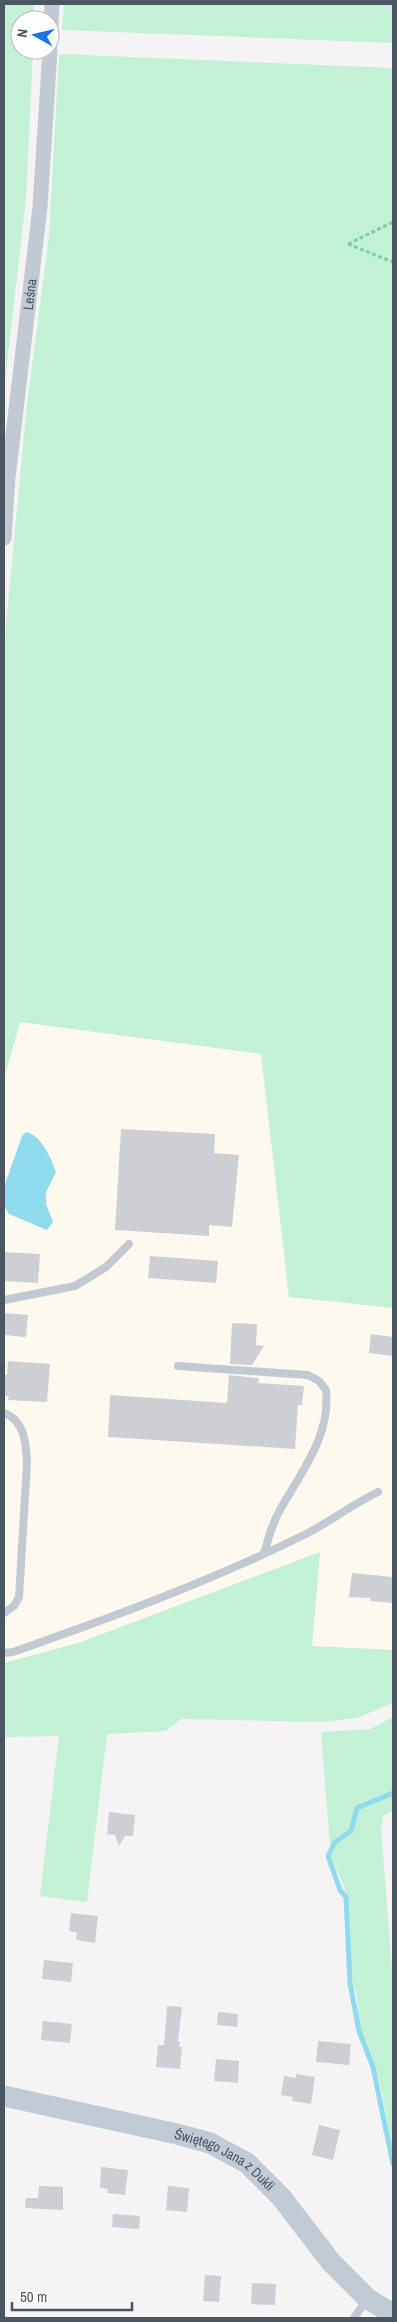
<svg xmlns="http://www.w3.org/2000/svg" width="397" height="2322" font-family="'Archivo Narrow',sans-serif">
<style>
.commercial{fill:#fdf9ef}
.green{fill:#c3f1d5}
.water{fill:#90daee}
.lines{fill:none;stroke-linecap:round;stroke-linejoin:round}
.stream{stroke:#90daee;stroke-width:5}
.building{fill:#cdcfd5}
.path{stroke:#7ad0a6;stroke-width:3;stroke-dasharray:4 2.5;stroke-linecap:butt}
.lane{stroke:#c1cad2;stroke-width:8}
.street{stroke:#c1cad2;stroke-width:15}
.secondary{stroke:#c1cbd6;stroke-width:21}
.labels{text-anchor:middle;stroke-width:4;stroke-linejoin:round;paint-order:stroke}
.street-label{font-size:14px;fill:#4a5661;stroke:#fff}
</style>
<rect width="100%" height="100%" fill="#f5f3f3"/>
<path class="commercial" d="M19,1022L262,1054L289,1297L393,1308V1650L312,1646L320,1553L78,1643L4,1663V1079Z"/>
<path class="green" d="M4,4H34V20H20V50H33L26,199L4,390Z
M64,4H393V43L62,30Z
M59,54L393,68V1308L289,1297L261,1054L20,1022L4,1079V646L27,404L49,236Z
M320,1552L312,1646L393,1650V1703L357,1718L321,1722L181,1719L166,1731L107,1734L87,1902L40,1896L59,1736L4,1737V1663L78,1643Z
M393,1717V1810L383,1816L381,1828L393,1983V2153L380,2082L359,2031L357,1996L352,1979L348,1896L331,1857L321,1732L370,1729Z"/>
<path class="water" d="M26,1132C41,1135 51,1158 56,1172L46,1192V1204L53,1222L47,1230L9,1214L4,1206V1187L22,1136Z"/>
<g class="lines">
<path class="stream" d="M393,1793L357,1808L351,1831L335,1842L328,1856L340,1890L346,1897L350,1983L359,2031L373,2067L393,2164"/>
</g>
<path class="building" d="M121,1129L215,1134L214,1153L239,1155L232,1227L209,1225V1236L115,1230Z
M4,1252L40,1254L38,1283L4,1281Z
M150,1256L218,1261L216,1283L148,1278Z
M4,1313L28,1315L26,1337L4,1335Z
M232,1323L257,1324L256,1345L264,1346L252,1365L230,1364Z
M371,1334L393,1337V1356L369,1353Z
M8,1361L50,1364L47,1402L8,1400L9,1396H4V1375H7Z
M229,1375L259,1378L258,1383L304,1386L302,1405H298L295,1449L108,1437L110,1395L227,1403Z
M352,1573L393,1577V1603L370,1601V1598L349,1597Z
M109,1812L135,1815L133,1836H125L119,1846L115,1835L107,1834Z
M71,1913L98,1916L95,1943L76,1940L77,1932L69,1931Z
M44,1960L73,1963L71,1982L42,1979Z
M167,2006L182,2007L178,2041L180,2042L179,2047H182L180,2069L156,2067L158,2045H164Z
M218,2012L238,2014L237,2027L217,2025Z
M43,2021L72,2024L70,2043L41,2040Z
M318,2041L351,2044L349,2065L316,2062Z
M216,2059L239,2061L238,2083L214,2081Z
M296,2074L315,2077L311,2104L292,2101L293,2097L281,2095L284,2076L296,2078Z
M319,2125L340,2130L333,2160L312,2155Z
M101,2167L128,2170L125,2195L107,2193L108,2189L100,2188Z
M39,2186L63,2187V2210L25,2208L26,2198H38Z
M168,2186L189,2188L187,2212L166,2210Z
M113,2214L140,2216L139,2229L112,2227Z
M205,2275L221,2276L219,2302L203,2301Z
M252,2283L276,2284L275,2305L251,2304Z"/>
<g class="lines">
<path class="path" d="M348,244L393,222
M348,244L393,262"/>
<path class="lane" d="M4,1300L75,1286L106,1267L129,1244
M178,1366L308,1375L319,1381L326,1390C331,1436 301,1472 280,1510C272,1524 268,1539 264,1554
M4,1413C25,1421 26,1444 27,1463L19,1597L14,1606L4,1613
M4,1653L13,1652C113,1617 211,1581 306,1534C331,1521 353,1504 378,1492
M354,2318L366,2301"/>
<g class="street">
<path d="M50,45L52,4"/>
<path id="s1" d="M4,538L8,477L40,207L50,50"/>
</g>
<path class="secondary" id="s2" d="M4,2096L177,2134L210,2143L247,2163L281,2197L331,2262L368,2299L393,2314"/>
</g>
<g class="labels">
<g class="street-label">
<text dy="5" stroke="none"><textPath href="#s1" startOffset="245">Leśna</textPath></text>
<text dy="5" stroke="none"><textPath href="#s2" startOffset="232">Świętego Jana z Dukli</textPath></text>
</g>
</g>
<rect width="397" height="2322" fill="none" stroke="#4a5661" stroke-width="10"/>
<g transform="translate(35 35) rotate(278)"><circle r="24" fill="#ffffff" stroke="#b7bbc0"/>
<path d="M0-4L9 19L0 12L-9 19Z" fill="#1a73e8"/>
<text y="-8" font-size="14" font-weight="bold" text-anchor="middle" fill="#4a5661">N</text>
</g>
<path d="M12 2302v8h120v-8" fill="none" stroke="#4a5661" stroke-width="2.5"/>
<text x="20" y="2302" font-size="15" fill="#4a5661" stroke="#ffffff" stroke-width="4" paint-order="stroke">50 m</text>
</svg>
